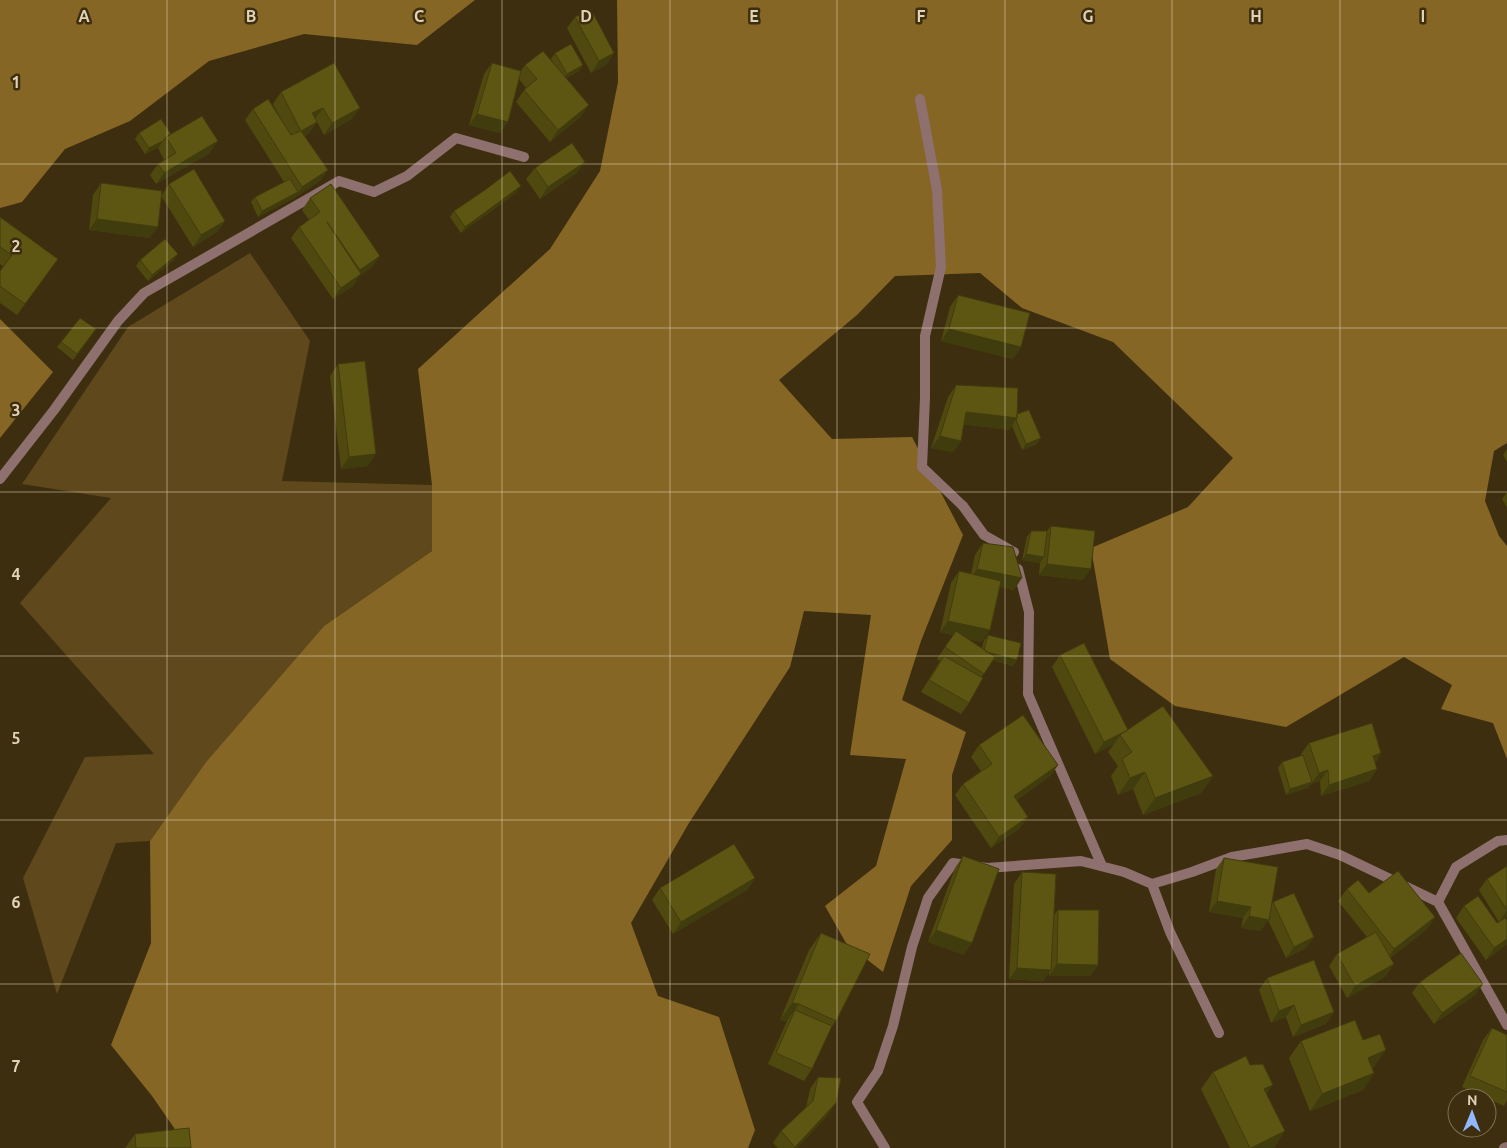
<svg xmlns="http://www.w3.org/2000/svg" width="1507" height="1148" font-family="Ubuntu,sans-serif">
<style>
.green{fill:#5f481c}
.forest{fill:#866625}
.lines{fill:none;stroke-linecap:round;stroke-linejoin:round}
.service{stroke:#8e706f;stroke-width:10}
.minor{stroke:#8e706f;stroke-width:10}
.tertiary{stroke:#8e706f;stroke-width:10}
.wall{fill:#50490f}
.shaded-wall{fill:#413c0d}
.building{fill:#5d5512;stroke:#413c0d}
.grid{fill:none;stroke:#e3d3b6;stroke-width:1;stroke-opacity:0.55}
.grid-label{font-size:16px;text-anchor:middle;font-weight:bold;fill:#e3d3b6;stroke:#3d2e0f;stroke-width:5;stroke-linejoin:round;paint-order:stroke}
</style>
<rect width="100%" height="100%" fill="#3d2e0f"/>
<path class="green" d="M250,253L310,341L282,481L432,485V551L324,626L206,762L150,841L116,843L57,994L23,878L85,757L154,754L20,603L111,498L22,484L128,327Z"/>
<path class="forest" d="M0,0H475L417,45L304,34L209,61L130,121L65,149L22,202L0,208Z
M617,0H1507V443L1494,451L1485,501L1499,536L1507,546V759L1493,723L1441,709L1452,685L1404,657L1286,727L1175,706L1110,659L1091,548L1188,507L1233,458L1113,342L1022,308L980,273L895,276L857,315L779,380L832,439L912,437L963,535L921,641L902,700L966,732L952,775V840L911,886L883,972L846,943L825,906L876,866L906,759L850,755L871,615L804,611L790,667L689,823L631,923L658,996L719,1017L755,1130L748,1148H188L152,1096L111,1045L151,943L150,841L206,762L324,626L432,551V485L418,369L550,249L600,171L618,82Z
M0,319L53,372L0,438Z"/>
<g class="lines">
<path class="service" d="M920,99L937,190L941,267L925,336V398L922,467L963,506
M0,479L54,410L118,321L144,293L339,181L374,192L407,176L456,138L524,157"/>
<path class="minor" d="M963,506L984,535L1014,552
M1018,569L1029,612L1028,694L1102,866
M1152,884L1170,932L1219,1033
M1438,902L1456,867L1498,841L1507,840
M885,1148L857,1102L878,1071L893,1026L912,947L928,898L953,863L987,868L1081,861L1124,872L1152,884L1192,872L1232,857L1307,844L1340,855L1438,902L1507,1025"/>
<path class="tertiary" d="M1504,1148L1507,1147"/>
</g>
<path class="wall" d="M575,17L614,53L606,65L591,73L567,28Z
M555,53L583,65L579,71L566,78L581,116L550,142L516,102L524,90L526,88L519,79L500,133L469,125L484,74L492,63L521,71L525,65L553,62L551,59Z
M334,63L352,119L324,135L317,122L309,133L305,136L320,181L294,198L258,217L251,202L255,197L284,182L245,120L253,109L281,119L273,104L281,92Z
M139,133L171,134L210,153L156,184L150,175L158,164L164,160L158,148L159,147L145,154L135,139Z
M535,168L577,173L540,199L526,179Z
M101,183L162,195L169,184L225,221L217,232L193,247L162,197L150,238L89,230L93,195Z
M517,192L461,233L450,217L454,211Z
M310,198L372,267L359,276L353,286L333,299L291,238L299,227L309,220L302,210Z
M0,217L58,259L17,315L0,303V271L3,266L0,264Z
M140,260H174L148,281L136,266Z
M958,295L1021,347L1013,359L941,341L950,307Z
M92,335L73,360L57,347L61,342Z
M338,364L368,466L341,469L330,376Z
M956,385L1017,414L1037,444L1022,450L1012,426L1009,430L964,424L961,441L953,452L931,448L948,397Z
M1507,449V462L1503,455Z
M1507,492V507L1502,499Z
M1051,526L1083,580L1039,575L1040,563L1022,560L1027,537L1031,531H1047Z
M983,543L1014,590L1000,587L990,630L981,642L967,639L982,648L984,640L988,635L1017,660L1013,666L993,660L981,678L969,703L961,714L921,692L940,661L937,659L953,635L940,632L951,583L959,571L971,574L975,555Z
M1060,655L1128,730L1213,776L1201,793L1143,815L1133,789L1118,795L1111,776L1118,766L1108,752L1114,744L1095,754L1052,667Z
M1309,743L1381,753L1375,763L1377,769L1369,781L1321,796L1320,781L1311,784L1308,788L1286,795L1278,768L1282,762L1302,756L1301,754Z
M979,745L1058,765L1050,776L1017,800L1020,828L991,848L955,795L963,784L981,771L971,757Z
M963,856L964,955L928,942L955,868Z
M1224,858L1271,905L1273,902L1306,948L1286,958L1268,920L1260,931L1241,928L1243,918L1209,912L1216,869Z
M1507,866V917L1505,918L1507,920V944L1486,960L1456,918L1464,906L1497,923L1499,922L1479,890L1487,879Z
M1022,872L1054,915L1058,910L1098,965L1090,976H1049V972L1043,981L1009,979L1014,884Z
M755,878L747,890L673,934L652,900L660,888Z
M1347,889L1369,893L1435,917L1427,929L1390,958L1386,976L1347,998L1329,966L1337,954L1367,937L1338,901Z
M821,933L836,1021L832,1026L812,1069L804,1081L768,1064L787,1021L780,1020L809,950Z
M1267,978L1334,1012L1326,1024L1293,1037L1286,1017L1271,1023L1259,990Z
M1420,982L1483,984L1475,995L1434,1024L1412,993Z
M1492,1028L1507,1035V1101L1504,1106L1462,1087L1483,1040Z
M1301,1041L1374,1067L1372,1068L1374,1073L1363,1090L1310,1111L1289,1058Z
M1250,1065L1267,1094L1274,1148H1230L1201,1089L1213,1072Z
M818,1077L828,1115L797,1148H778L773,1143L781,1131L806,1108L810,1089Z
M135,1134L191,1148H125Z"/>
<path class="shaded-wall" d="M614,53L606,65L591,73L599,61Z
M583,65L579,71L563,80L567,74Z
M589,105L581,116L550,142L558,130Z
M323,108L315,119L312,113Z
M360,108L352,119L324,135L332,123Z
M477,114L508,122L500,133L469,125Z
M317,122L309,133L293,142L301,131Z
M163,141L159,147L145,154L149,148Z
M218,141L210,153L156,184L164,173Z
M585,162L577,173L540,199L548,187Z
M328,170L320,181L294,198L302,187Z
M521,186L517,192L461,233L465,227Z
M298,192L294,198L258,217L262,211Z
M97,219L158,227L150,238L89,230Z
M225,221L217,232L193,247L201,235Z
M178,254L174,260L148,281L152,275Z
M380,256L372,267L359,276L353,286L333,299L341,288L353,279L360,270Z
M949,329L1021,347L1013,359L941,341Z
M966,412L1017,418L1009,430L958,424Z
M940,436L961,441L953,452L931,448Z
M1041,438L1037,444L1022,450L1026,444Z
M376,454L368,466L341,469L349,457Z
M1026,554L1044,557L1040,563L1022,560Z
M1047,564L1091,569L1083,580L1039,575Z
M977,569L1022,578L1014,590L969,581Z
M948,621L990,630L981,642L940,632Z
M984,651L1017,660L1013,666L980,657Z
M1128,730L1122,738L1120,735L1114,744L1095,754L1104,742Z
M1381,753L1373,765V756Z
M1058,765L1050,776L1006,807L1014,796Z
M1377,769L1369,781L1321,796L1329,785Z
M1328,770L1320,781L1311,784L1319,773Z
M1145,772L1133,789L1118,795L1130,778Z
M1213,776L1201,793L1143,815L1155,798Z
M1312,782L1308,788L1286,795L1290,789Z
M1028,817L1020,828L991,848L999,837Z
M755,878L747,890L673,934L681,922Z
M1217,901L1251,907L1243,918L1209,912Z
M1507,910V917L1499,922Z
M1249,916L1269,920L1260,931L1241,928Z
M1435,917L1427,929L1386,961L1394,949Z
M936,930L972,943L964,955L928,942Z
M1314,937L1306,948L1286,958L1294,947Z
M1507,939V944L1486,960L1494,948Z
M1057,964L1098,965L1090,976H1049Z
M1394,964L1386,976L1347,998L1355,986Z
M1017,968L1051,970L1043,981L1009,979Z
M1483,984L1475,995L1434,1024L1442,1013Z
M792,1003L799,1004L787,1021L780,1020Z
M1294,1005L1286,1017L1271,1023L1279,1011Z
M1334,1012L1326,1024L1293,1037L1301,1025Z
M1386,1050L1374,1067L1356,1075L1368,1058Z
M1374,1073L1363,1090L1310,1111L1322,1094Z
M1273,1085L1261,1102L1264,1089Z
M836,1103L828,1115L797,1148H794Z
M1285,1131L1274,1148H1251Z"/>
<path class="building" d="M591,9L614,53L599,61L575,17Z
M571,44L583,65L567,74L555,53Z
M543,51L589,105L558,130L524,90L537,79L525,65Z
M334,63L360,108L332,123L323,108L312,113L317,122L301,131L328,170L302,187L253,109L268,99L291,135L301,131L281,92Z
M492,63L521,71L508,122L477,114Z
M202,116L218,141L164,173L158,164L176,153L166,137Z
M161,119L171,134L166,137L163,141L149,148L139,133Z
M572,143L585,162L548,187L535,168Z
M194,169L225,221L201,235L169,184Z
M510,171L521,186L465,227L454,211L485,190Z
M290,179L298,192L262,211L255,197Z
M101,183L162,191L158,227L97,219Z
M331,184L380,256L360,270L327,222L361,274L341,288L299,227L320,212L310,198Z
M0,217L58,259L25,304L0,286V271L12,255L0,247Z
M165,239L178,254L152,275L140,260Z
M958,295L1030,313L1021,347L949,329Z
M80,318L96,329L77,354L61,342Z
M365,361L376,454L349,457L338,364Z
M956,385L1018,388L1017,418L966,412L961,441L940,436Z
M1029,410L1041,438L1026,444L1016,420L1017,418V414Z
M1051,526L1095,531L1091,569L1047,564Z
M1031,531H1047L1044,557L1026,554Z
M983,543L1013,547L1022,578L977,569Z
M959,571L1001,581L990,630L948,621Z
M956,631L995,657L984,674L945,647Z
M988,635L1021,643L1017,660L987,652L984,650Z
M1084,643L1128,730L1104,742L1060,655Z
M944,656L983,678L969,703L929,680Z
M1163,706L1213,776L1155,798L1145,772L1130,778L1122,759L1132,752L1120,735Z
M1023,715L1058,765L1014,796L1028,817L999,837L963,784L992,764L979,745Z
M1372,723L1381,753L1373,756L1377,769L1329,785L1328,770L1319,773L1309,743Z
M1303,755L1312,782L1290,789L1282,762Z
M734,844L755,878L681,922L660,888Z
M963,856L999,869L972,943L936,930Z
M1224,858L1278,867L1269,920L1249,916L1251,907L1217,901Z
M1507,866V910L1487,879Z
M1398,871L1435,917L1394,949L1347,889L1358,880L1369,893Z
M1022,872L1056,874L1051,970L1017,968Z
M1294,893L1314,937L1294,947L1273,902Z
M1478,896L1497,923L1505,918L1507,920V939L1494,948L1464,906Z
M1058,910H1099L1098,965L1057,964Z
M1376,932L1394,964L1355,986L1337,954Z
M821,933L870,954L836,1021L799,1004L792,1003Z
M1461,953L1483,984L1442,1013L1420,982Z
M1314,960L1334,1012L1301,1025L1294,1005L1279,1011L1267,978Z
M795,1010L832,1026L812,1069L776,1053Z
M1355,1020L1363,1040L1380,1034L1386,1050L1368,1058L1374,1073L1322,1094L1301,1041Z
M1492,1028L1507,1035V1092L1470,1076Z
M1246,1056L1250,1065L1263,1064L1273,1085L1264,1089L1285,1131L1251,1148H1250L1213,1072Z
M818,1077L841,1078L836,1103L795,1147L781,1131L813,1101Z
M189,1128L191,1148H136L135,1134Z"/>
<path class="grid" d="M167,0V1148M335,0V1148M502,0V1148M670,0V1148M837,0V1148M1005,0V1148M1172,0V1148M1340,0V1148M0,164H1507M0,328H1507M0,492H1507M0,656H1507M0,820H1507M0,984H1507"/>
<g class="grid-label">
<text x="84" y="22">A</text>
<text x="251" y="22">B</text>
<text x="419" y="22">C</text>
<text x="586" y="22">D</text>
<text x="754" y="22">E</text>
<text x="921" y="22">F</text>
<text x="1088" y="22">G</text>
<text x="1256" y="22">H</text>
<text x="1423" y="22">I</text>
<text x="16" y="88">1</text>
<text x="16" y="252">2</text>
<text x="16" y="416">3</text>
<text x="16" y="580">4</text>
<text x="16" y="744">5</text>
<text x="16" y="908">6</text>
<text x="16" y="1072">7</text>
</g>
<g transform="translate(1472 1113) rotate(1)"><circle r="24" fill="#3d2e0f" stroke="#7f7052"/>
<path d="M0-4L9 19L0 12L-9 19Z" fill="#92b7fd"/>
<text y="-8" font-size="14" font-weight="bold" text-anchor="middle" fill="#e3d3b6">N</text>
</g>
</svg>
